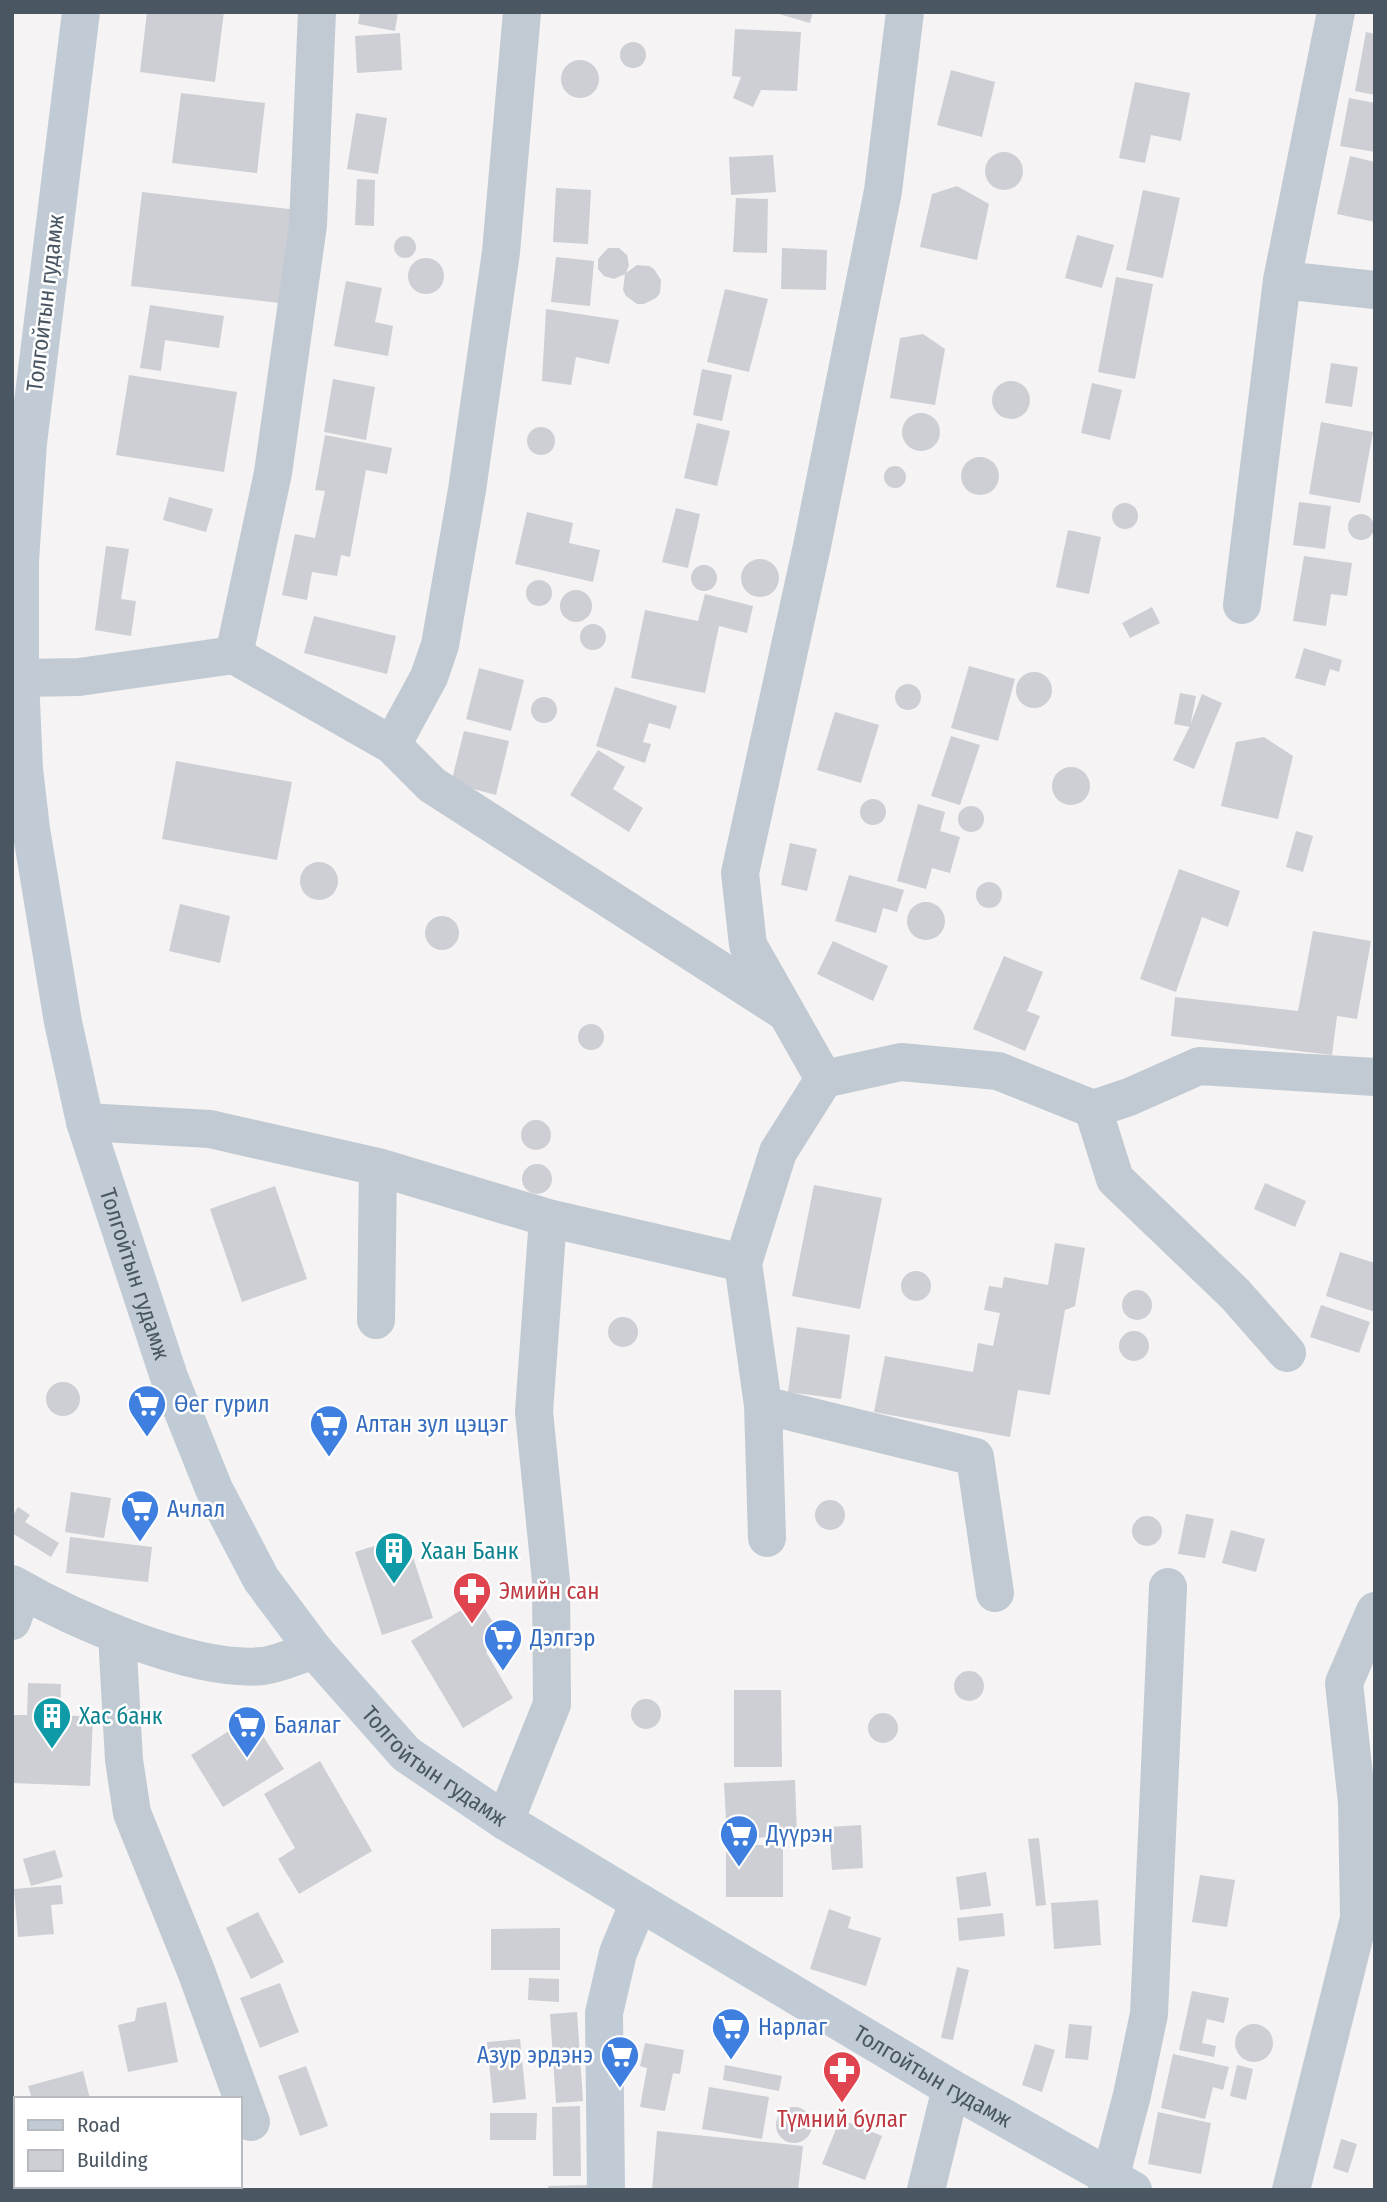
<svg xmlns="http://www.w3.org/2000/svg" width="1387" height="2202" font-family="'Fira Sans Condensed',sans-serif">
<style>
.building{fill:#cdcfd5}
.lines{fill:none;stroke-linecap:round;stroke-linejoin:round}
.street{stroke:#c1cad2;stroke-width:38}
.secondary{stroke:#c1cbd6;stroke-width:38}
.labels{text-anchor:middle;stroke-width:5;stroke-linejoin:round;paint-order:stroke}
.street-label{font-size:23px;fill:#4a5661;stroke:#fff}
.shop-label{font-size:23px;fill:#366cbe;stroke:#fff;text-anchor:start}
.culture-label{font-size:23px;fill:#0d838f;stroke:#fff;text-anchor:start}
.health-label{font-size:23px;fill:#be3a42;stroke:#fff;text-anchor:start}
</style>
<rect width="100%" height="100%" fill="#f5f3f3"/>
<path class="building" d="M147,12H224L215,82L140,72Z
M360,12H398L395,31L358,24Z
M772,12H813L810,23Z
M735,29L801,32L797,91L761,90L753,107L733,98L741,77L732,76Z
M1366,32L1375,34V95L1355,91Z
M400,33L402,70L357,73L355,36Z
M620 55a13 13 0 1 1 26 0a13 13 0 1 1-26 0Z
M561 79a19 19 0 1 1 38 0a19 19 0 1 1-38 0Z
M951,70L995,82L982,137L937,125Z
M1135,82L1190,93L1181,141L1151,135L1145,163L1119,158Z
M181,93L265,103L257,173L172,163Z
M1349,98L1375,103V152L1340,146Z
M356,113L387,118L378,174L347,169Z
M985 171a19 19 0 1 1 38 0a19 19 0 1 1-38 0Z
M773,155L776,192L731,195L729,157Z
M1350,156L1375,162V222L1337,214Z
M357,179L375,180L374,226L355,225Z
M957,186L989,204L977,260L920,247L932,194Z
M556,188L591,190L588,244L553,242Z
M1143,190L1180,198L1163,278L1126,270Z
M142,192L298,210L288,304L131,286Z
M736,198L768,199L767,253L733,252Z
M1077,235L1114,245L1102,288L1065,278Z
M394 247a11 11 0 1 1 22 0a11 11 0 1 1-22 0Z
M608,248H619L627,255L629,265L626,273L637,265L649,266L654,269L661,280L660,293L656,298L644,304H637L626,296L623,290L625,274L614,279L604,276L598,269V259Z
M782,248L827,250L826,290L781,289Z
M556,257L594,261L590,306L551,302Z
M408 276a18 18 0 1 1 36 0a18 18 0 1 1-36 0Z
M1116,277L1153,284L1135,379L1098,372Z
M346,281L382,288L375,322L393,326L388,356L334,346Z
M725,289L768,299L749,372L707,362Z
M150,305L224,316L219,348L165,340L161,371L140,368Z
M546,309L619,320L609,364L576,357L571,385L542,381Z
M923,334L945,349L935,405L890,398L900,338Z
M1331,363L1358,367L1352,407L1325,403Z
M702,369L732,375L722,421L693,415Z
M129,375L237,392L224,472L116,455Z
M333,379L375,387L366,440L324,432Z
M992 400a19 19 0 1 1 38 0a19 19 0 1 1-38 0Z
M1092,383L1122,390L1110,440L1081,433Z
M902 432a19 19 0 1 1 38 0a19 19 0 1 1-38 0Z
M1321,422L1373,432L1360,503L1309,494Z
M697,423L730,431L717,486L684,478Z
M527 441a14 14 0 1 1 28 0a14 14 0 1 1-28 0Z
M325,435L392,448L387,474L366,470L350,557L341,555L337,576L312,572L307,600L282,595L295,534L315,538L325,491L315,490Z
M961 476a19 19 0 1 1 38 0a19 19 0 1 1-38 0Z
M884 477a11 11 0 1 1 22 0a11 11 0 1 1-22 0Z
M169,497L213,509L206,532L163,520Z
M1299,502L1331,506L1325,549L1293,545Z
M1112 516a13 13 0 1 1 26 0a13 13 0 1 1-26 0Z
M676,508L700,514L688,568L662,562Z
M527,512L573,523L569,543L600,550L593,582L515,564Z
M1348 527a13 13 0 1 1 26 0a13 13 0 1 1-26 0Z
M1068,530L1101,537L1089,594L1056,587Z
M106,546L129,549L121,599L136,601L131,636L95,630Z
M1304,556L1352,563L1347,596L1331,594L1326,626L1293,621Z
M741 578a19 19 0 1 1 38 0a19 19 0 1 1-38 0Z
M691 578a13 13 0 1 1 26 0a13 13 0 1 1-26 0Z
M526 593a13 13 0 1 1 26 0a13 13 0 1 1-26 0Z
M560 606a16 16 0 1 1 32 0a16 16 0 1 1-32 0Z
M705,594L753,606L747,633L719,626L705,693L631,678L645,610L698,621Z
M1152,607L1160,623L1130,638L1122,623Z
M314,616L396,636L387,674L304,653Z
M580 637a13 13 0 1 1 26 0a13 13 0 1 1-26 0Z
M1304,648L1342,660L1339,672L1330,669L1325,686L1295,678Z
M969,666L1015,679L998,741L951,728Z
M479,668L524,680L511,731L466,719Z
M1016 690a18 18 0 1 1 36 0a18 18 0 1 1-36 0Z
M895 697a13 13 0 1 1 26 0a13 13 0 1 1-26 0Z
M615,687L677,706L670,729L649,723L643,742L651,744L645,763L596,746Z
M1180,693L1196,696L1190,727L1174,724Z
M1202,694L1222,703L1194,769L1173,760L1189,728Z
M531 710a13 13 0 1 1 26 0a13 13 0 1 1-26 0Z
M835,712L879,725L861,783L817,770Z
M464,731L509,741L496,795L451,783Z
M951,736L980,745L960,805L931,796Z
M1264,737L1293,756L1278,819L1221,806L1236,742Z
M598,750L625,767L613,789L643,808L629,832L570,795Z
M176,761L292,782L277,860L162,839Z
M1052 786a19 19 0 1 1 38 0a19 19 0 1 1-38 0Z
M860 812a13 13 0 1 1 26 0a13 13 0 1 1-26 0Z
M918,804L945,812L940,831L960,837L950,873L932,868L926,889L897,881Z
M958 819a13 13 0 1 1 26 0a13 13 0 1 1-26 0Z
M1296,831L1313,836L1303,872L1286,867Z
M790,843L817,849L807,891L781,885Z
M300 881a19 19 0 1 1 38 0a19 19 0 1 1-38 0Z
M1179,869L1240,891L1228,927L1202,917L1176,992L1140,979Z
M849,875L904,890L897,912L883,908L876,933L835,921Z
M976 895a13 13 0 1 1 26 0a13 13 0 1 1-26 0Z
M907 921a19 19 0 1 1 38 0a19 19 0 1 1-38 0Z
M180,904L230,916L220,963L169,951Z
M425 933a17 17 0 1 1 34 0a17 17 0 1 1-34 0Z
M1313,931L1371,941L1357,1019L1337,1016L1332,1055L1171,1036L1175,997L1298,1011Z
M833,941L888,966L873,1001L817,974Z
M1004,956L1043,972L1027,1011L1040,1016L1025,1051L973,1029Z
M578 1037a13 13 0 1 1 26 0a13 13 0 1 1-26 0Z
M521 1135a15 15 0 1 1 30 0a15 15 0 1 1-30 0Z
M522 1179a15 15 0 1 1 30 0a15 15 0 1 1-30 0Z
M1265,1183L1306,1201L1295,1227L1254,1209Z
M814,1185L882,1198L860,1309L792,1296Z
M275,1186L307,1279L242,1302L210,1209Z
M1055,1243L1085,1248L1075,1306L1065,1310L1050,1395L1018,1390L1010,1437L874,1412L885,1356L973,1372L978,1343L993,1346L1000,1313L984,1310L989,1286L1002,1288L1004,1277L1048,1285Z
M1340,1252L1375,1263V1312L1326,1296Z
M901 1286a15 15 0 1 1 30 0a15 15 0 1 1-30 0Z
M1122 1305a15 15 0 1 1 30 0a15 15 0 1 1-30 0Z
M1321,1305L1370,1322L1359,1353L1310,1337Z
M608 1332a15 15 0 1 1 30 0a15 15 0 1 1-30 0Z
M797,1327L850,1335L841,1399L788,1392Z
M1119 1346a15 15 0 1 1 30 0a15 15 0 1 1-30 0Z
M46 1399a17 17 0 1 1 34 0a17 17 0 1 1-34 0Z
M71,1492L111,1498L104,1538L65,1532Z
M815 1515a15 15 0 1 1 30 0a15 15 0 1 1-30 0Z
M18,1507L30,1515L25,1522L59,1543L51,1557L12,1533V1517Z
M1186,1514L1214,1519L1205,1558L1178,1554Z
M1132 1531a15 15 0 1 1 30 0a15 15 0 1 1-30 0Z
M1231,1530L1265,1539L1256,1572L1222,1563Z
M406,1536L433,1618L382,1635L355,1552Z
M70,1537L152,1547L148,1582L66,1573Z
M479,1599L504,1641L486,1652L513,1698L463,1728L411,1641Z
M954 1686a15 15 0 1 1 30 0a15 15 0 1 1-30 0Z
M28,1683L61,1684L60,1715L93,1717L90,1786L12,1783V1715H27Z
M734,1690H781L782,1767H734Z
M631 1714a15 15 0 1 1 30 0a15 15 0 1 1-30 0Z
M868 1728a15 15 0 1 1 30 0a15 15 0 1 1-30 0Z
M251,1717L284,1769L223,1807L191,1755Z
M320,1761L372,1851L299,1894L278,1859L295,1848L264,1794Z
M795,1780L797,1836L727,1839L724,1783Z
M861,1825L863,1868L832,1870L829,1827Z
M1039,1838L1046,1905L1036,1906L1028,1839Z
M726,1845H783V1897H726Z
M55,1850L63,1877L31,1886L23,1859Z
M986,1872L991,1906L960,1910L956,1877Z
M1200,1875L1235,1880L1227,1927L1192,1922Z
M61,1885L63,1904L51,1905L54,1934L18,1937L14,1889Z
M1098,1900L1101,1945L1054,1949L1051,1903Z
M829,1909L851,1917L848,1928L881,1938L866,1986L810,1969Z
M258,1912L284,1962L251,1979L226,1928Z
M1003,1913L1005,1936L959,1941L957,1918Z
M560,1928V1970H491V1929Z
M957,1967L969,1970L953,2040L941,2038Z
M529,1978L559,1979V2002L528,2000Z
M280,1983L299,2032L260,2048L240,1998Z
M1192,1991L1229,1998L1224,2023L1207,2019L1202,2043L1216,2046L1214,2057L1179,2050Z
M166,2002L178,2062L128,2072L118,2025L135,2021L137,2008Z
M577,2012L583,2101L556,2103L550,2014Z
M1235 2043a19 19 0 1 1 38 0a19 19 0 1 1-38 0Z
M1069,2024L1092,2026L1088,2060L1065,2058Z
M520,2039L526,2099L493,2103L487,2042Z
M645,2043L684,2050L680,2074L673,2073L665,2111L640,2107L647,2068L640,2066Z
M1035,2044L1055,2050L1042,2092L1022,2085Z
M1173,2054L1229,2067L1223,2090L1213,2087L1205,2119L1161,2108Z
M725,2065L782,2076L779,2091L723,2080Z
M1237,2065L1253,2069L1246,2100L1230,2096Z
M306,2066L328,2126L300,2136L278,2076Z
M83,2071L90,2099H32L28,2086Z
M709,2087L769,2097L762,2139L702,2129Z
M580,2106L581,2176H553L552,2107Z
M776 2125a18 18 0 1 1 36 0a18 18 0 1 1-36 0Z
M1158,2112L1211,2123L1201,2174L1148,2164Z
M490,2113H537L536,2140H490Z
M840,2119L882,2136L865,2180L822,2164Z
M657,2131L803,2146L798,2190L742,2188V2190H652Z
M1341,2139L1357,2144L1348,2173L1333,2168Z
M588,2185V2190H549L548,2186Z
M70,2186H103L105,2190H69Z
M141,2186H173L174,2190H140Z
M200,2186H240L239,2190H199Z"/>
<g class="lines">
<path class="street" d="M1282,280L1375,290
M1242,605L1282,280L1336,12
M234,655L273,473L308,225L317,12
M20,678L79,677L234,655L392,745L432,785L782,1010
M392,745L429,677L440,645L467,490L501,252L522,12
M824,1079L748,945L740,873L812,546L883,191L905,12
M1093,1109L1115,1179L1235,1294L1287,1353
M85,1122L210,1129L378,1167L548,1218L743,1263L778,1152L824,1079L901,1062L998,1071L1093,1109L1129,1097L1199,1066L1375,1077
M743,1263L763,1405L975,1457L995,1593
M376,1320L378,1167
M763,1405L767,1538
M12,1584C72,1619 194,1673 263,1666C280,1664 298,1655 314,1650
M12,1621L23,1590
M117,1635L124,1760L132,1813L196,1971L251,2122
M505,1821L552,1704L551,1581L534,1412L548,1218
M926,2190L951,2088
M1107,2190L1132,2095L1149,2014L1168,1587
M1291,2190L1359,1918L1357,1803L1344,1683L1375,1611"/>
<g class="secondary">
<path id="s1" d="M81,12L28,443L20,561V678L24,769L31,829L63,1022L85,1122L169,1377L214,1489L261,1579L314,1650L406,1754L505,1821L639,1902L951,2088L1133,2190"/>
<path d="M606,2190L604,2013L618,1953L639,1902"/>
</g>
</g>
<defs>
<g id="supermarket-pin" transform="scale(2.0125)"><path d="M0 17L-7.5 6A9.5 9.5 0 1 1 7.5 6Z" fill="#3f7fe0" stroke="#fff"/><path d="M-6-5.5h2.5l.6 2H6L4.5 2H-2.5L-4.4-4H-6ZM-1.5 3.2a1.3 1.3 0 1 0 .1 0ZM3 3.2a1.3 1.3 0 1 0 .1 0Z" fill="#fff"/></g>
<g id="building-pin" transform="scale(2.0125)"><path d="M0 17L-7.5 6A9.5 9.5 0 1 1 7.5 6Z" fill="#0f9aa8" stroke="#fff"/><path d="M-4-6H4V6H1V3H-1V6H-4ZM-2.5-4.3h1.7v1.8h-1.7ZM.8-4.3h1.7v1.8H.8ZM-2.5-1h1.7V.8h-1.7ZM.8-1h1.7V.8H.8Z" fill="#fff"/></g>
<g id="pharmacy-pin" transform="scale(2.0125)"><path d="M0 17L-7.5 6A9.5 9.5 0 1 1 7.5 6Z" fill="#e0444e" stroke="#fff"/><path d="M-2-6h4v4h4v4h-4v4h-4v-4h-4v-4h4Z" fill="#fff"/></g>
</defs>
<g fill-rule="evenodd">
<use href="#supermarket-pin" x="147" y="1404"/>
<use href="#supermarket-pin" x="329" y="1424"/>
<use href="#supermarket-pin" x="140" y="1509"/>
<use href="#building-pin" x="394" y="1551"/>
<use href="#pharmacy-pin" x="472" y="1591"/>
<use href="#supermarket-pin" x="503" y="1638"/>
<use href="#building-pin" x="52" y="1716"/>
<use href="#supermarket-pin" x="247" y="1725"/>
<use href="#supermarket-pin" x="739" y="1834"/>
<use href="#supermarket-pin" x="731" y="2027"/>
<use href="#supermarket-pin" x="620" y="2055"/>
<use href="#pharmacy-pin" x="842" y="2070"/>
</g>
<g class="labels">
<g class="street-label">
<text transform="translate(45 303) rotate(-83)" y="8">Толгойтын гудамж</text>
<text dy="8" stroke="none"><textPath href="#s1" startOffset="1279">Толгойтын гудамж</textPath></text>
<text dy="8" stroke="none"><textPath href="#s1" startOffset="1867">Толгойтын гудамж</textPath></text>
<text dy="8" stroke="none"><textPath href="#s1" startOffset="2455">Толгойтын гудамж</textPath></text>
</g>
<g class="shop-label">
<text x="174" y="1412">Өег гурил</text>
<text x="356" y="1432">Алтан зул цэцэг</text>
<text x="167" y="1517">Ачлал</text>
<text x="530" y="1646">Дэлгэр</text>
<text x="274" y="1733">Баялаг</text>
<text x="766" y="1842">Дүүрэн</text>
<text x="758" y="2035">Нарлаг</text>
<text x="593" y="2063" text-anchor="end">Азур эрдэнэ</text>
</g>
<g class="culture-label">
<text x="421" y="1559">Хаан Банк</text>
<text x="79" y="1724">Хас банк</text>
</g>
<g class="health-label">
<text x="499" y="1599">Эмийн сан</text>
<text x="842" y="2127" text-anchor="middle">Түмний булаг</text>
</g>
</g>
<rect width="1387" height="2202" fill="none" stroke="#4a5661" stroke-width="28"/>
<rect x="14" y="2097" width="228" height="91" fill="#ffffff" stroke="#b7bbc0" stroke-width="2"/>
<rect x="28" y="2120" width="35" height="10" fill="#c1cbd6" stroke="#b7bbc0" stroke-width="2"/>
<text x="77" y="2132" font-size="21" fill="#4a5661">Road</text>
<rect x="28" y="2150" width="35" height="21" fill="#cdcfd5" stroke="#b7bbc0" stroke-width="2"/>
<text x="77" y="2167" font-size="21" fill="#4a5661">Building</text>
</svg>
